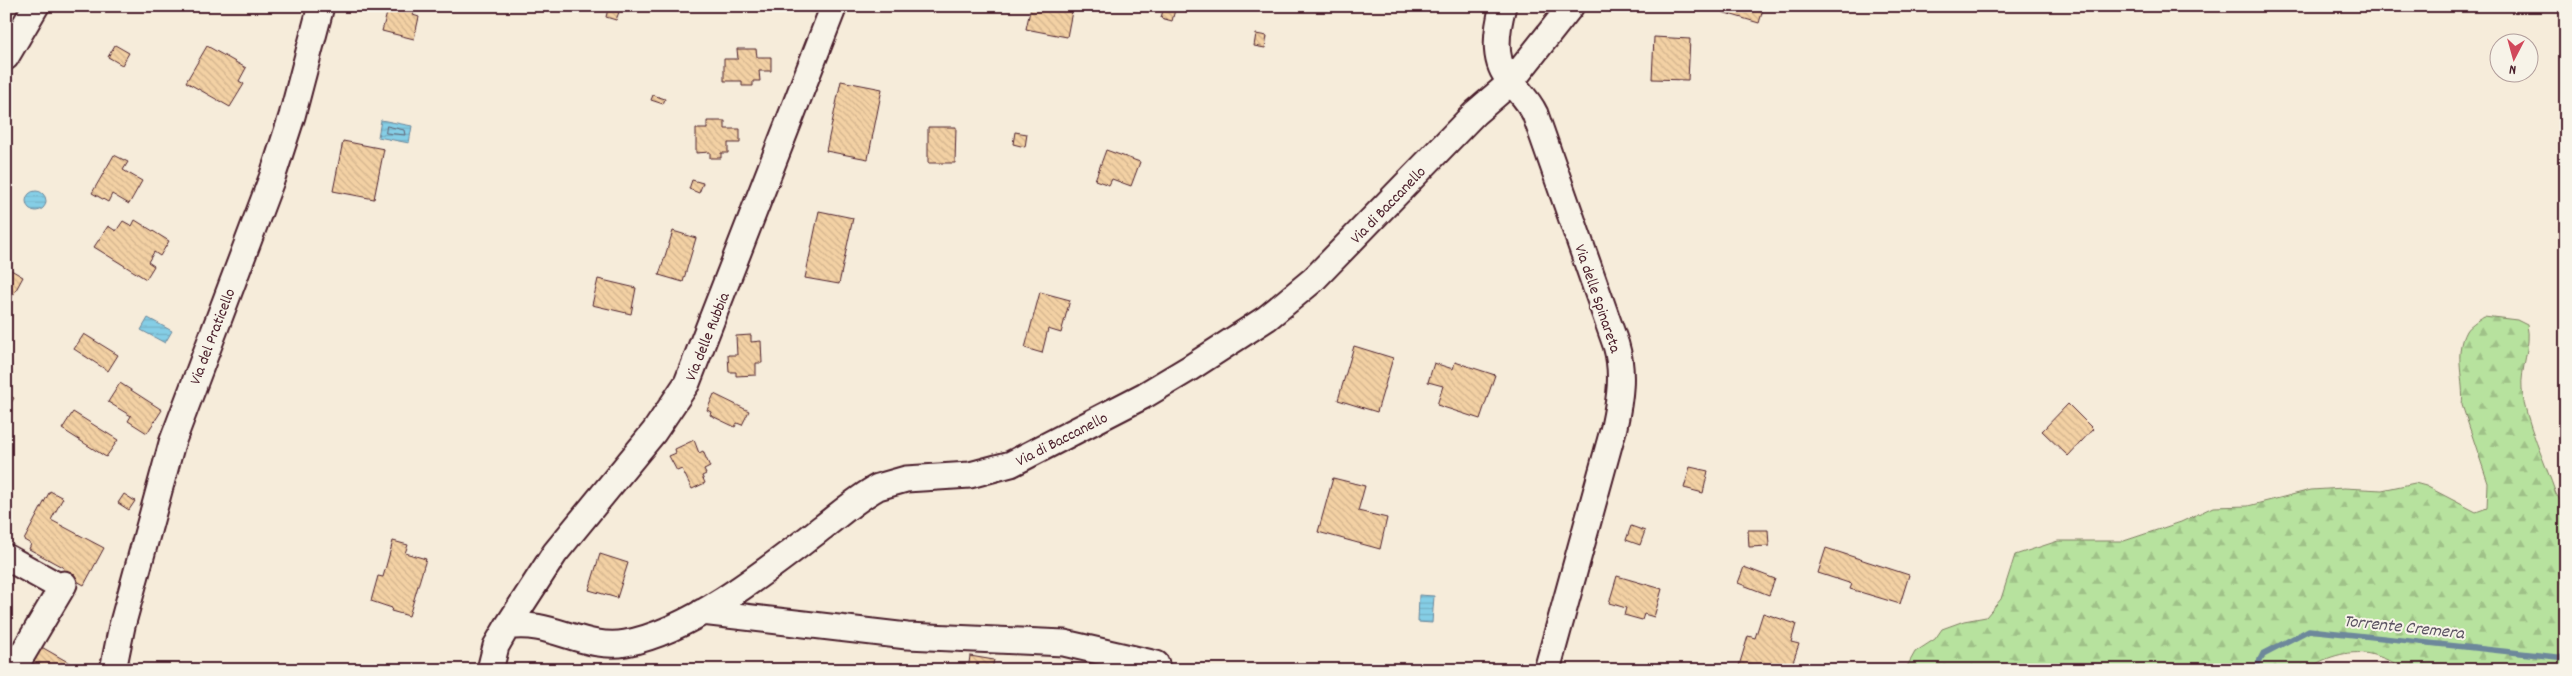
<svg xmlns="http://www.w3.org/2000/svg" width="2572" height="676" font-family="Dekko,sans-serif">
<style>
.forest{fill:url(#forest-firs);stroke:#808064}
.water{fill:url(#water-rules);stroke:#6d889b}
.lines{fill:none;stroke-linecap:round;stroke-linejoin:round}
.shore{stroke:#626576;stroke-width:1}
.stream{stroke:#6d889b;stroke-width:5.5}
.building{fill:url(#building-back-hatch);stroke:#4a1f2b}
.minor-casing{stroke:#4a1f2b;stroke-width:29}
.minor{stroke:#f7f3e8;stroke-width:25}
.labels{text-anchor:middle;stroke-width:4;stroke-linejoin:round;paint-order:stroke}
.street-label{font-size:16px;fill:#4a1f2b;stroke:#f7f3e8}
.water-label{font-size:18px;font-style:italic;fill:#5c5463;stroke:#f7f3e8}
</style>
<defs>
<pattern id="forest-firs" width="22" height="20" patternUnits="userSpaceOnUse" patternTransform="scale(1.25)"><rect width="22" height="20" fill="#b7e29e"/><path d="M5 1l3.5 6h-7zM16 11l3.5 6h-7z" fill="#9fc188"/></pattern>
<pattern id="water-rules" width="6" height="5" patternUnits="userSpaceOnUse" patternTransform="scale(1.25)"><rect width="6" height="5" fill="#85cee6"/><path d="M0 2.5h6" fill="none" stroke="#74b0c5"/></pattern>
<pattern id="building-back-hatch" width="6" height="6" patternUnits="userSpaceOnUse" patternTransform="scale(1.25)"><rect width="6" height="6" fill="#f3d1a4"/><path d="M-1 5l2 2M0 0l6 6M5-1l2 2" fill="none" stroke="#d2b38d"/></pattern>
</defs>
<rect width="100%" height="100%" fill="#f6ecda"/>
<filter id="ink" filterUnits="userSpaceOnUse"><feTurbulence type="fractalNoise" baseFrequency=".02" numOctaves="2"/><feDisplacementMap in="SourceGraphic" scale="10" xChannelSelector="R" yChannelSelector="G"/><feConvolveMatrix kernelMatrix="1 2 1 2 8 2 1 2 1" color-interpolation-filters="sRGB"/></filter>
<g filter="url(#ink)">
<path class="forest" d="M2484,316L2517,320L2527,325C2532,346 2520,368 2522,390C2526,423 2545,462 2556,494L2566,508V670C2518,670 2469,672 2421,670C2402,669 2388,658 2370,654C2348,649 2323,658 2306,670H1905L1915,652L1935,639L1942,629L1964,621L1986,617L2001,599L2015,555L2058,541H2124L2181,522L2213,507L2248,506L2311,490L2344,488L2382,490L2415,483L2426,486L2476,512L2487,508L2488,483L2462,405C2465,382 2453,354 2466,331C2469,326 2478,320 2484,316Z"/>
<path class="water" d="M381,120L412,126L409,143L378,137Z
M26 201a10 10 0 1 1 20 0a10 10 0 1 1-20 0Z
M148,318L172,331L165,343L141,330Z
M1419,595L1434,596L1432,623L1418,622Z"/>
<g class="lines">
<path class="shore" d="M387,126L404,130L405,135L386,133Z"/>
<path class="stream" d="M2255,670L2263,654L2309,630L2566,658"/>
</g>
<path class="building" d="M389,6H416L413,15L419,17L414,39L382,31Z
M1031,6H1073L1067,37L1026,29Z
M1164,6H1176L1172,21L1161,18Z
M1724,6H1764L1759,23L1722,12Z
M608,9L619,12L616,20L606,17Z
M1256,34L1267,36L1265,48L1254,46Z
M1654,37L1690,39L1688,80L1652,79Z
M115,45L129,53L122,65L108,57Z
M207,46L246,68L239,81L244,84L230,107L186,82Z
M737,49H756L757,57H771V71H759L760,81H753V86H742V81H724V59H738Z
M841,81L882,89L868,159L826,151Z
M653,95L665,99L663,104L651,100Z
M707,121H725V129H740V143H728V153H721V158H710V152L696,153V129H707Z
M928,127H956L955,163H928Z
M1015,132L1027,134L1025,147L1013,144Z
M343,141L384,149L374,199L333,191Z
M1106,150L1140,162L1131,186L1112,179L1109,185L1095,180Z
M114,155L128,162L123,170L142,181L129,204L112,194L108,202L92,193Z
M692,180L703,183L699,193L689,189Z
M819,211L853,218L839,284L805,278Z
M135,220L169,241L160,256L154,252L148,262L154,266L146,279L94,247L108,226L116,231L123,221L132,226Z
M673,231L696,238L683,282L659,275Z
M6,267L23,277L11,299L6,296Z
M598,279L636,288L631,314L592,305Z
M1040,292L1070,300L1061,333L1048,329L1042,353L1025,348Z
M84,334L118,355L108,371L74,349Z
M751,335V342L761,341L762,363H756V375L736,376V372H729L728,355H737L736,336Z
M1354,346L1393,358L1377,412L1338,400Z
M1455,362L1495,375L1480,419L1437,405L1443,386L1428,382L1434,363L1453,369Z
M120,383L162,410L147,433L128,421L131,416L108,402Z
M6,394L14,398L6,412Z
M714,394L749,411L742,425L737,423L735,427L710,415L711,412L707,410Z
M2068,404L2093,429L2068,456L2042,431Z
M73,412L118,440L106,457L62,429Z
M694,440L699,453L703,451L710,467L704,470L706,474L702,476L705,483L692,489L682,469L677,471L669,456L676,453L675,449Z
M1690,467L1708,471L1703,493L1684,488Z
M1333,478L1365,486L1358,511L1387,518L1380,549L1318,532Z
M50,491L63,498L51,520L104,548L84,585L62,573L64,568L29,549L31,544L24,540Z
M124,494L135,501L129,510L118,503Z
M1631,526L1645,531L1640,545L1626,540Z
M1748,530H1768L1769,546L1749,547Z
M393,541L408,545L405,553L426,559L409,616L391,611L392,608L371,601L378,576L383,577Z
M1826,548L1909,575L1900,604L1850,589L1852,584L1818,573Z
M600,554L628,563L617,598L589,590Z
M1744,567L1775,579L1769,595L1738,583Z
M1617,576L1662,589L1654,617L1644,614L1642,620L1624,615L1626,608L1609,603Z
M1763,613L1796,624L1791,642L1799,644L1792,665L1783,662L1780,670L1738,669L1748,636L1755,638Z
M38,645L82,670H24Z
M970,656L994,660L992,669L995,670H968Z
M905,664L920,670H903Z"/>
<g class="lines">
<g class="minor-casing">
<path id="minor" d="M1503,6C1497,28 1492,58 1507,77C1517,90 1528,99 1535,114L1616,345C1624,372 1620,399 1614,427L1547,670
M6,57L36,6
M6,557L53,583
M702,612L907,636L1064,643L1156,664
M507,627L555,553L654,432L687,383L834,6
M13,670L64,584
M113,670L122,626L172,443L272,178L292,116L321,6
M490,670L496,646L507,627C549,619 585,651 626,643C692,631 770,568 823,527C841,513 858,498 878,487L906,479L970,475L1011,464L1145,395L1190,368L1267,318L1313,280L1475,113L1511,82L1571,6"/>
</g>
<use href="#minor" class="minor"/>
</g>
</g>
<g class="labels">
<g class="street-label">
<text transform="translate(1387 204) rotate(-46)" y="6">Via di Baccanello</text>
<text transform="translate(1599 298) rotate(71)" y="6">Via delle Spinareta</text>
<text transform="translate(211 336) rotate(-69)" y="6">Via del Praticello</text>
<text transform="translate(706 336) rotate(-68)" y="6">Via delle Rubbia</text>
<text transform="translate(1061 438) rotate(-27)" y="6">Via di Baccanello</text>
</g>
<g class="water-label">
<text transform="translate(2404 626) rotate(6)" y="6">Torrente Cremera</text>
</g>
</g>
<rect width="2572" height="676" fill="none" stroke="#f7f3e8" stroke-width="25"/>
<rect x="12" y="12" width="2547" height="651" fill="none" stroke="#4a1f2b" stroke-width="2" filter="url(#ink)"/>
<g transform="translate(2514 58) rotate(186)"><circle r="24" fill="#f7f3e8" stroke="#b29e9c"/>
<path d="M0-4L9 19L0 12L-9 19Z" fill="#d1495b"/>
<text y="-8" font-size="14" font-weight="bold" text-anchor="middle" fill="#4a1f2b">N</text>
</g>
</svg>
